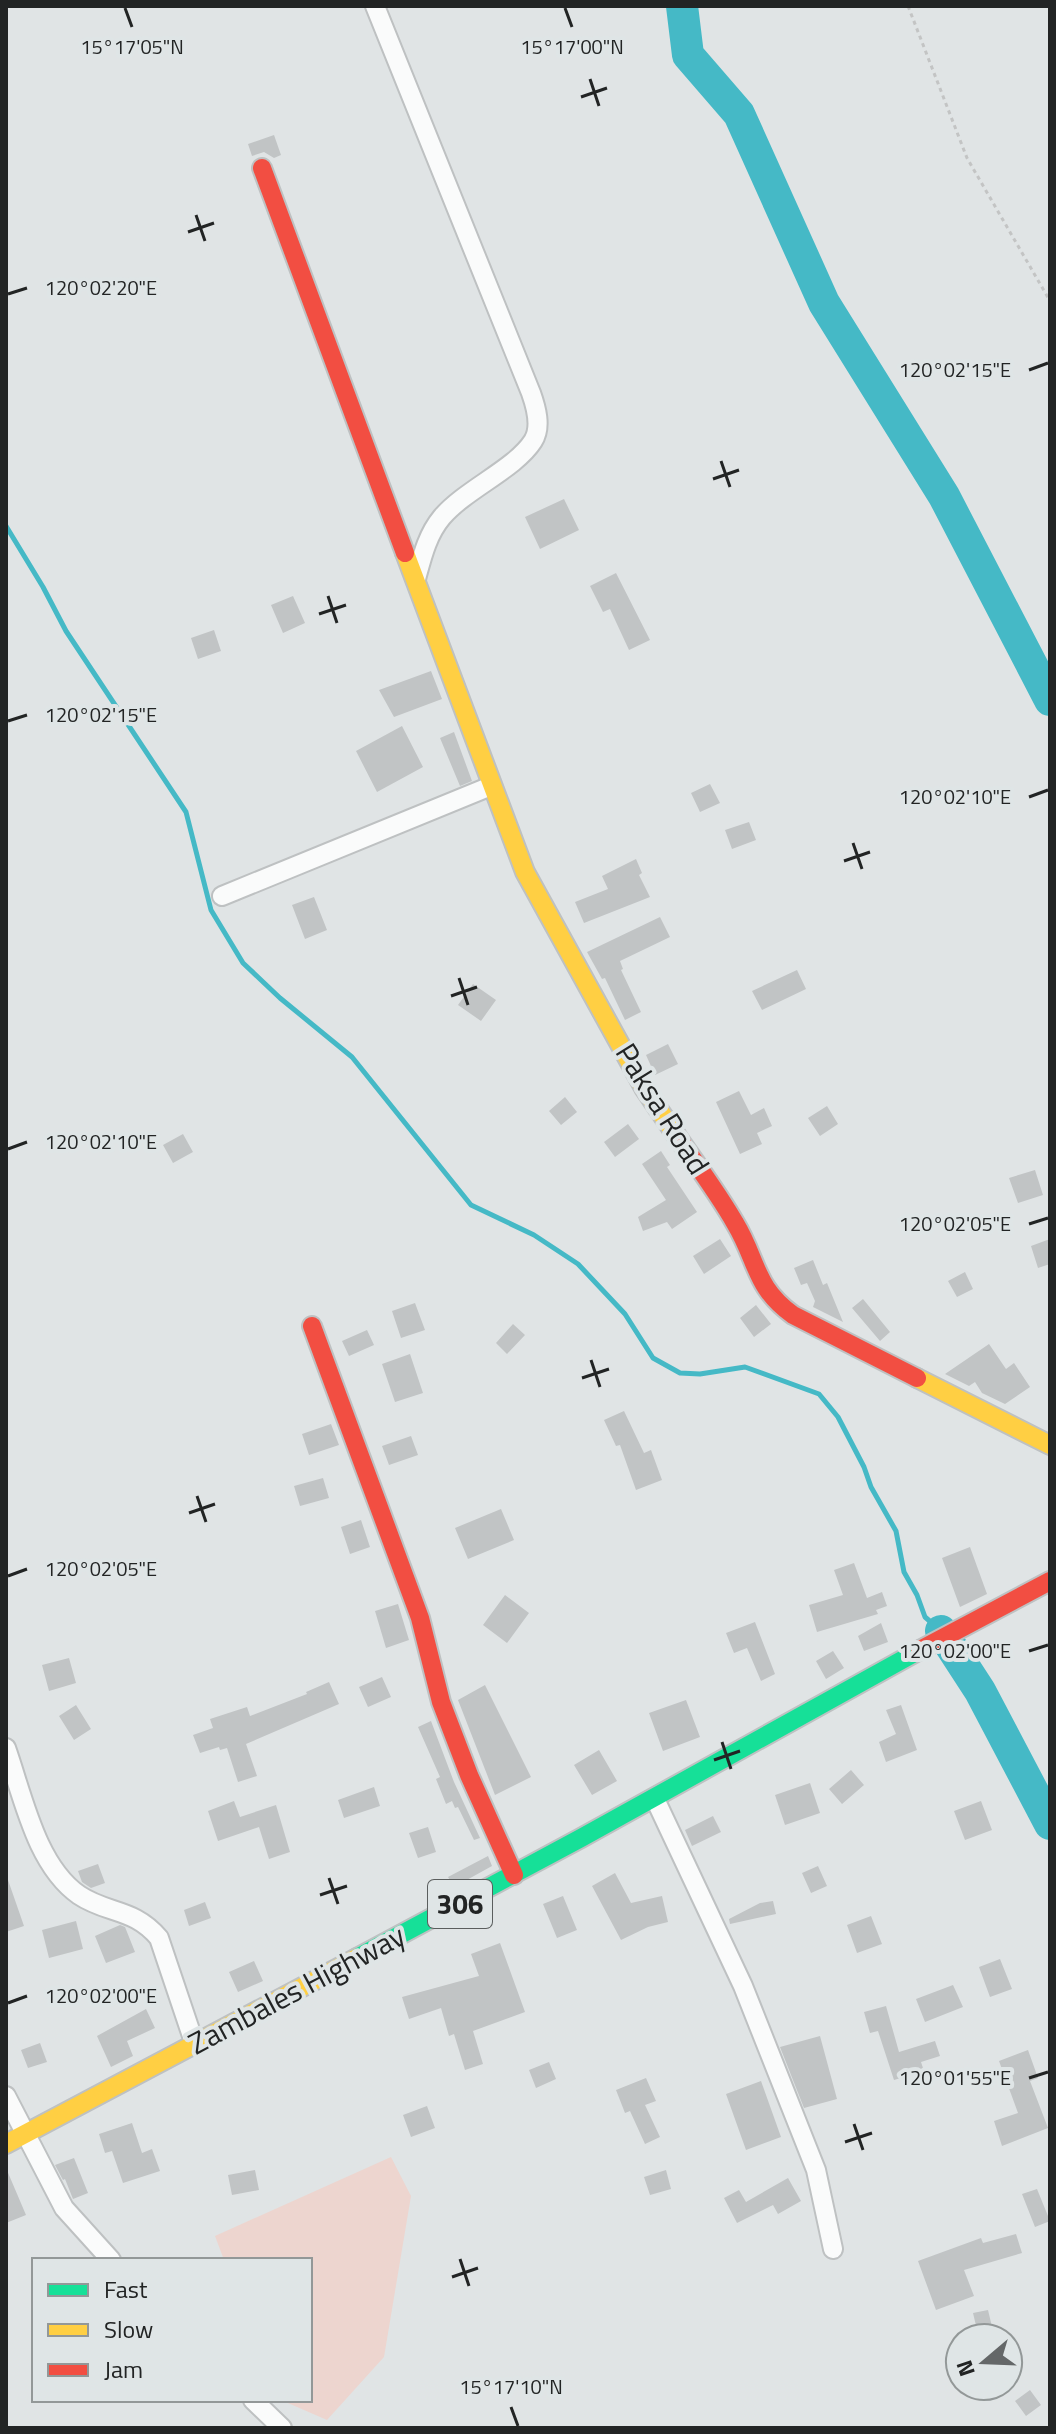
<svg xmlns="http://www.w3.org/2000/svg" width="1056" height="2434" font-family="'Titillium Web',sans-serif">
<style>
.green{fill:#edd5cf}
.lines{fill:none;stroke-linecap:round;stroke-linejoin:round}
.stream{stroke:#45b9c6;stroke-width:5}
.river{stroke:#45b9c6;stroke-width:32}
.building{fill:#c1c4c5}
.street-casing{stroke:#bec1c2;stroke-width:22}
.fast-casing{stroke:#bec1c2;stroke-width:22}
.slow-casing{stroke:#bec1c2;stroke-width:22}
.jam-casing{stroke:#bec1c2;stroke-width:22}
.path{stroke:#c3c4c4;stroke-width:3;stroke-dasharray:4 4;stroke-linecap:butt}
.street{stroke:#fafbfb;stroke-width:18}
.fast{stroke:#16e098;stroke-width:18}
.slow{stroke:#ffcf43;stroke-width:18}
.jam{stroke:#f24e42;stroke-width:18}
.ticks{fill:none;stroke:#222424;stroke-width:3}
.labels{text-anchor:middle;stroke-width:8;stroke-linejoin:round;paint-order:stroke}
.shield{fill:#dfe5e6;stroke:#5b5e5e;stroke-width:2}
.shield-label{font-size:28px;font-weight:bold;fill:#222424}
.street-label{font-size:30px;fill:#222424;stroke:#dfe5e6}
.ticks-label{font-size:20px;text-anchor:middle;fill:#222424;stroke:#dfe5e6;stroke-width:8;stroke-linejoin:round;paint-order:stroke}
</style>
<rect width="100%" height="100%" fill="#e0e4e5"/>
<path class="green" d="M391,2157L411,2196L384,2357L327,2420L281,2400H310V2260H224L215,2236Z"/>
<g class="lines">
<path class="stream" d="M6,526L43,587L66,631L186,812L211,910L243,963L280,998L352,1057L471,1205L534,1235L578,1264L625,1314L653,1358L680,1373L700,1374L745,1367L819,1394L838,1417L864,1467L871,1487L896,1531L904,1572L917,1595L925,1617L940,1630"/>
<path class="river" d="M682,6L688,55L739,114L824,303L944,496L1050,700
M941,1631L980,1691L1050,1824"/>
</g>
<path class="building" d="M274,135L281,155L274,158L264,152L252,156L248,144Z
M564,499L579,530L540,549L525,517Z
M616,573L650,640L629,650L610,609L603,612L590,586Z
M293,596L305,623L283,633L271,605Z
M214,630L221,651L198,659L191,638Z
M431,671L442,699L394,717L379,690Z
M402,726L423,767L377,792L356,751Z
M454,732L472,781L460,786L440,738Z
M710,784L720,803L700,812L691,793Z
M749,822L756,840L732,849L725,830Z
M636,859L642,873L639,875L650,897L584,923L575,902L608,889L602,876Z
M314,897L327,930L305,939L292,905Z
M660,917L670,937L620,961L623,969L621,970L641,1012L625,1020L605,978L602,979L587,952Z
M797,970L806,989L762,1010L752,991Z
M473,984L496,1000L481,1021L458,1005Z
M668,1044L678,1064L655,1075L646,1055Z
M739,1091L751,1115L764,1108L772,1126L757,1133L762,1144L740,1154L716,1102Z
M565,1097L577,1112L561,1125L549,1111Z
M827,1106L838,1124L820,1136L808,1118Z
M628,1124L639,1139L615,1157L604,1142Z
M183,1134L193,1152L173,1163L163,1145Z
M661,1151L670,1165L667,1167L697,1212L672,1229L667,1222L643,1231L638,1217L666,1200L642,1164Z
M1035,1170L1043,1195L1018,1203L1009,1178Z
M720,1239L731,1256L704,1274L693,1256Z
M1050,1239V1264L1038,1268L1031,1246Z
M813,1260L823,1285L827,1283L843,1322L813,1307L815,1301L807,1283L801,1285L794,1268Z
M965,1272L973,1289L957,1297L948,1281Z
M863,1299L890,1332L880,1341L852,1308Z
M415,1303L425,1330L401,1338L392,1311Z
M756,1305L771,1324L754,1337L740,1318Z
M513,1324L525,1335L507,1354L496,1343Z
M367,1330L374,1345L349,1356L342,1341Z
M989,1344L1006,1369L1014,1363L1030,1387L1005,1404L982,1393L975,1382L969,1386L945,1374Z
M410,1354L423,1393L395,1402L382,1364Z
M624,1411L644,1453L651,1450L662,1480L636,1490L620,1445L616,1446L604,1420Z
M331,1424L339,1445L309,1455L302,1434Z
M411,1436L418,1455L389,1465L382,1446Z
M323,1478L329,1498L300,1506L294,1486Z
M501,1509L514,1540L468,1559L455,1528Z
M361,1520L370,1547L350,1554L341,1527Z
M970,1547L987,1594L960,1607L942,1558Z
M854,1563L867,1598L882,1592L887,1606L876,1610L878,1614L817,1632L809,1605L843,1595L834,1570Z
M505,1595L529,1613L507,1643L483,1625Z
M398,1604L409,1640L386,1648L375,1611Z
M755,1622L775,1674L761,1681L747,1648L734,1653L726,1633Z
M881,1623L888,1642L864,1651L858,1636Z
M833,1651L844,1668L826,1679L816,1661Z
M69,1658L76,1683L49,1691L42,1665Z
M382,1677L391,1697L368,1707L359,1687Z
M329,1682L339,1704L246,1744L257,1776L238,1782L227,1748L220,1750L219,1747L200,1753L193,1735L213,1728L210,1719L247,1707L250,1716L307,1694L306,1692Z
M485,1685L531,1777L495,1795L458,1700Z
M686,1700L700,1737L663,1751L649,1713Z
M76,1705L91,1729L74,1740L59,1716Z
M901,1705L917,1750L886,1762L879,1742L896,1734L886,1710Z
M431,1721L454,1782L480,1838L474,1840L458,1807L455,1808L452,1801L446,1804L436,1779L440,1777L418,1727Z
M599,1750L617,1781L592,1795L574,1765Z
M851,1770L864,1785L842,1804L829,1789Z
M810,1783L820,1813L785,1825L775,1795Z
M374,1787L380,1806L344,1818L338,1800Z
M234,1801L240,1817L276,1805L290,1852L269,1859L259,1827L218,1841L208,1811Z
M981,1801L992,1830L965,1840L954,1811Z
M713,1816L721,1832L692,1846L685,1830Z
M428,1827L436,1852L418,1858L409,1833Z
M488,1856L492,1866L454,1887L448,1877Z
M98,1864L105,1883L91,1888L82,1882L78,1871Z
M818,1866L827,1886L811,1893L802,1873Z
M615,1873L631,1903L662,1896L668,1922L648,1927L621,1940L592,1886Z
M6,1880H8L24,1926L6,1932Z
M563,1896L577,1930L557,1938L543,1904Z
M773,1901L776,1914L730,1924L729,1919L760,1903Z
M205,1902L211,1918L189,1926L184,1910Z
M871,1916L882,1944L857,1953L847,1925Z
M76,1921L83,1949L49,1958L42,1930Z
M120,1925L125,1927L135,1952L106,1963L95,1936Z
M500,1943L525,2012L473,2031L483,2064L465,2070L454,2034L449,2036L441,2008L409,2019L402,1997L479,1976L471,1954Z
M1000,1959L1012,1989L990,1997L979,1967Z
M254,1961L263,1981L238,1992L229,1972Z
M953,1985L963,2007L925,2022L916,1999Z
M886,2006L899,2052L935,2041L940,2056L921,2062L924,2071L894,2080L878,2031L870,2033L864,2012Z
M146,2009L155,2028L127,2041L133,2056L111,2067L97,2036Z
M820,2036L837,2099L804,2108L780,2047Z
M40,2043L47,2062L28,2068L21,2050Z
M1028,2050L1038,2078L1030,2081L1048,2128L1002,2146L994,2121L1018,2113L999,2061Z
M549,2062L556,2079L536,2088L529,2070Z
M646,2078L656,2101L645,2105L660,2137L645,2144L630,2111L625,2113L616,2090Z
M761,2081L781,2137L746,2150L726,2094Z
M427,2106L435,2128L411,2137L403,2115Z
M132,2123L142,2153L152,2149L160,2171L123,2183L112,2151L105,2153L99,2134Z
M74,2158L88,2193L73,2199L65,2179L63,2180L55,2165Z
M6,2168L26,2215L6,2223Z
M255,2170L259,2190L232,2195L228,2175Z
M666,2170L671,2189L650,2195L644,2177Z
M788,2178L801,2201L778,2214L773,2205L737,2223L724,2198L739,2190L746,2202Z
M1037,2189L1050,2221L1035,2227L1022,2194Z
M1016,2234L1022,2253L964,2270L974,2296L936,2310L918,2261L981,2238L983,2243Z
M988,2310L993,2331L978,2334L973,2313Z
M1030,2390L1041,2405L1026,2416L1015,2401Z"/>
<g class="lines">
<g class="street-casing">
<path id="street" d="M375,6L531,393C536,407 542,427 533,441C515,469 466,489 442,517C427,535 422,557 416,579
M222,896L491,786
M6,1748C23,1796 36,1865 79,1895C107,1914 134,1908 159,1938L195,2045
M655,1799L743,1986L816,2170L833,2249
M6,2096L64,2208L111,2260
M253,2400L282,2428"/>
</g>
<g class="fast-casing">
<path id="fast" d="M357,1958L581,1838L920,1650"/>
</g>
<g class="slow-casing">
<path id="slow" d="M405,553L525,872L644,1088L676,1135
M917,1378L1050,1445
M6,2144L357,1958"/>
</g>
<g class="jam-casing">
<path id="jam" d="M262,168L405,553
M676,1135C696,1164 718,1193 735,1223C758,1261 754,1287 793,1315L917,1378
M312,1326L420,1618L441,1702L469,1775L514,1875
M920,1650L1050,1581"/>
</g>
<path class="path" d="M908,6L967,158L1050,301"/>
<use href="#street" class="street"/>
<use href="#fast" class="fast"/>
<use href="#slow" class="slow"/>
<use href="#jam" class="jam"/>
</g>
<path class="ticks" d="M125,8L132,27M565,8L572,27M590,79L599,106M581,97L607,88M196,215L205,241M188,232L214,223M8,294L27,288M1029,370L1048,363M721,461L730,487M713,479L739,470M328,596L337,623M319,614L346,605M8,721L27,715M1029,797L1048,790M853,843L862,869M844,861L870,852M459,978L468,1005M451,996L477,987M8,1149L27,1142M1029,1224L1048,1218M591,1360L600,1387M582,1378L609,1369M197,1496L206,1522M189,1513L215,1504M8,1576L27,1569M1029,1651L1048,1645M722,1742L731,1769M714,1760L740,1751M329,1878L338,1904M320,1895L347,1886M8,2003L27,1996M1029,2078L1048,2072M854,2124L863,2150M845,2142L872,2133M460,2259L469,2286M452,2277L478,2268M511,2407L518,2426"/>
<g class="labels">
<rect class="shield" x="428" y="1880" width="64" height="48" rx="6"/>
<g class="shield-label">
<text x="460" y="1914">306</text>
</g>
<g class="street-label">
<text transform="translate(662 1109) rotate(58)" y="10">Paksa Road</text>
<text transform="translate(297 1990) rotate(-28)" y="10">Zambales Highway</text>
</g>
</g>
<g class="ticks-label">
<text x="132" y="54">15°17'05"N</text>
<text x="572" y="54">15°17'00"N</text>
<text x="101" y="295">120°02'20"E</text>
<text x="955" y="377">120°02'15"E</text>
<text x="101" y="722">120°02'15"E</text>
<text x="955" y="804">120°02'10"E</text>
<text x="101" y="1149">120°02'10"E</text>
<text x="955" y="1231">120°02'05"E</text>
<text x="101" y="1576">120°02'05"E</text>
<text x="955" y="1658">120°02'00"E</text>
<text x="101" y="2003">120°02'00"E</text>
<text x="955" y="2085">120°01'55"E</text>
<text x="511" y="2394">15°17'10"N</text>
</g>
<rect width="1056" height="2434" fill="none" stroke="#222424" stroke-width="16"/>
<rect x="32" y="2258" width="280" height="144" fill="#dfe5e6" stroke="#939898" stroke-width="2"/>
<rect x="48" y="2284" width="40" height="12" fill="#16e098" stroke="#939898" stroke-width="2"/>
<text x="104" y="2298" font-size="24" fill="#222424">Fast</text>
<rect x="48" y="2324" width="40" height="12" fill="#ffcf43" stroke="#939898" stroke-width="2"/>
<text x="104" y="2338" font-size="24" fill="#222424">Slow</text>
<rect x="48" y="2364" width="40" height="12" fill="#f24e42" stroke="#939898" stroke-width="2"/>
<text x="104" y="2378" font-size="24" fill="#222424">Jam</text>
<g transform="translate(984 2362) rotate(251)"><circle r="38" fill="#dfe5e6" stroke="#939898" stroke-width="2"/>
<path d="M0-6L14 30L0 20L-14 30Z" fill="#646768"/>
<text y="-12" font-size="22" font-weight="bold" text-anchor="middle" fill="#222424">N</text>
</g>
</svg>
